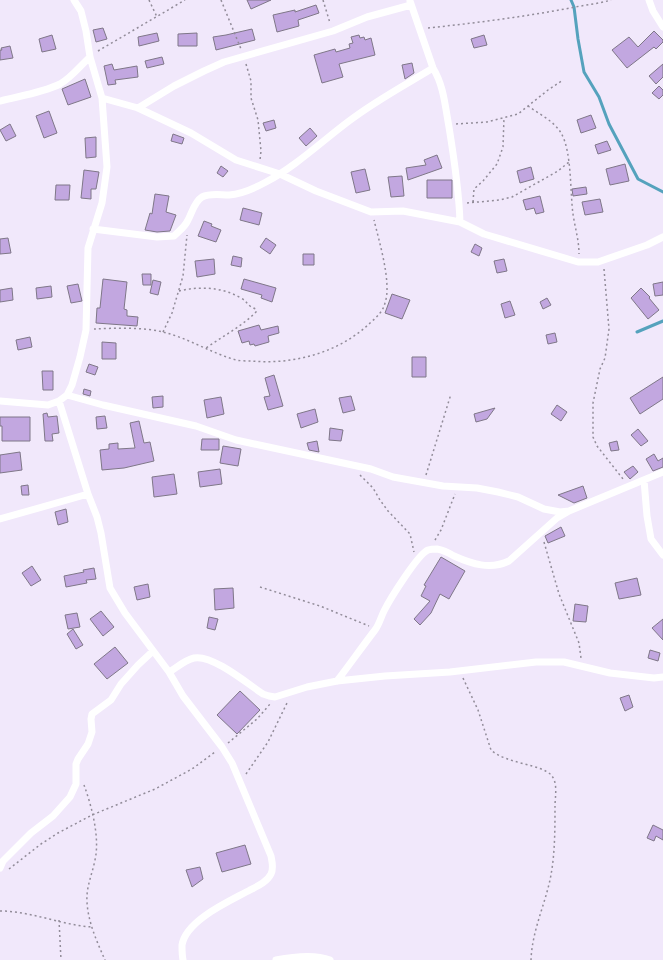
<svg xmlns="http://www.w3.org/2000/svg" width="663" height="960" font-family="'Alegreya Sans',sans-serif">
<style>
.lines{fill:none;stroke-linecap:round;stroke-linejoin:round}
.stream{stroke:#55a2bd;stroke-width:3}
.building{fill:#c2a7e0;stroke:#7f7788}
.path{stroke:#928c99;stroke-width:1.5;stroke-dasharray:2 3;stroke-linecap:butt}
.street{stroke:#fff;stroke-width:7}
</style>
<rect width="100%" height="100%" fill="#f1e8fb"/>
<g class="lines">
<path class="stream" d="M571,0L574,7L578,39L584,72L599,97L609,124L638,179L663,192
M637,332L663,321"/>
</g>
<path class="building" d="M247,0H271L251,9Z
M316,5L319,13L298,20L299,26L277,32L273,15L295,10V12Z
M103,28L107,39L96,42L93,30Z
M252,29L255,40L216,50L213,37L226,35Z
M654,31L663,40V42L656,49L654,47L627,68L612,50L629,37L638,47Z
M157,33L159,41L139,46L138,37Z
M197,33V46H178V34Z
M52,35L56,49L42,52L39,39Z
M359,35L360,38L364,37L365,40L371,38L375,55L339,64L343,77L322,83L314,55L335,49L336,52L350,48L349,44L353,43L351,37Z
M484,35L487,45L474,48L471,39Z
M10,46L13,58L0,60V50H2L1,48Z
M162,57L164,64L147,68L145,61Z
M412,63L414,73L405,79L402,65Z
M112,64L114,70L137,66L138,77L115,80L116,84L108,85L104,66Z
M663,64V77L656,84L649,76Z
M85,79L91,97L68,105L62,89Z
M659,86L663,90V95L659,99L652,93Z
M49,111L57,133L44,138L36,116Z
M591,115L596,128L581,133L577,120Z
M274,120L276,128L266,131L263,123Z
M10,124L16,136L6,141L0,130Z
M310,128L317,136L306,146L299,138Z
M173,134L184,138L182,144L171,141Z
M96,137V157L86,158L85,138Z
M607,141L611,150L598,154L595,145Z
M437,155L442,168L408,180L406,168L426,165L424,160Z
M625,164L629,181L610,185L606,169Z
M221,166L228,171L223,177L217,173Z
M531,167L534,179L520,183L517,171Z
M365,169L370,190L356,193L351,172Z
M84,170L99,172L96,189H91V199L81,198Z
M402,176L404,196L391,197L388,177Z
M427,180H452V198H427Z
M56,185H70L69,200H55Z
M586,187L587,194L573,196L572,189Z
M155,194L169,196L166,212L176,215L170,231L157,232L145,230L150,213L152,214Z
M540,196L544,212L536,214L534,208L526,210L523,200Z
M600,199L603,212L585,215L582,202Z
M243,208L262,213L259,225L240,220Z
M204,221L212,224L211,226L221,230L216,242L198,236Z
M8,238L11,253L0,254V239Z
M266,238L276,245L270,254L260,247Z
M475,244L482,248L479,256L471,252Z
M303,254H314V265H303Z
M233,256L242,258L241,267L231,265Z
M214,259L215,274L197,277L195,261Z
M504,259L507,271L497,273L494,261Z
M142,274H151V285H143Z
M103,279L127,282L124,309L127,310V316L138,317L137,326L96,323L97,308H100Z
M244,279L276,288L272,302L261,298L262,295L241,289Z
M153,280L161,282L158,295L150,293Z
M663,282V295L655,296L653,284Z
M78,284L82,301L71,303L67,286Z
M51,286L52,297L37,299L36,288Z
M12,288L13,300L0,302V290Z
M641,288L650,297L649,298L659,310L648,319L631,298Z
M392,294L410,300L402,319L385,313Z
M547,298L551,305L543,309L540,302Z
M510,301L515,315L505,318L501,304Z
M259,325L261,330L278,326L279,333L268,336L269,342L255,346L254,344L250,345L249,341L242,343L238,331Z
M555,333L557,342L548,344L546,335Z
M30,337L32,347L18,350L16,340Z
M102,342L116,343V359H102Z
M412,357H426V377H412Z
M89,364L98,367L95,375L86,372Z
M42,371H53V390H43Z
M274,375L283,406L268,410L264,397L270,396L265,378Z
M663,377V399L640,414L630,398Z
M84,389L91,391L90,396L83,394Z
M163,396V407L153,408L152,397Z
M351,396L355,410L343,413L339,398Z
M221,397L224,414L207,418L204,400Z
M557,405L567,412L561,421L551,414Z
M495,408L487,419L476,422L474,414Z
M315,409L318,422L301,428L297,414Z
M47,413L48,417L57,416L59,433L52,434L53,441H45L43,414Z
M105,416L107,428L97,429L96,417Z
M0,417H30V441H2V426H0Z
M139,421L144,443L150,442L154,461L124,468L102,470L100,450L109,449V444L118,443V449L135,448L130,423Z
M330,428L343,430L341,441L329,440Z
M638,429L648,441L641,446L631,435Z
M202,439H219V450H201Z
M317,441L319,452L309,450L307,443Z
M617,441L619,450L611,451L609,443Z
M223,446L241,449L238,466L220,463Z
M20,452L22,470L0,473V455Z
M654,454L658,461L663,458V467L653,471L646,459Z
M633,466L638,472L630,479L624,472Z
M220,469L222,484L200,487L198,472Z
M174,474L177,494L154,497L152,477Z
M28,485L29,495H22L21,486Z
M583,486L587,498L574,503L558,495Z
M66,509L68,522L58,525L55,512Z
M561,527L565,536L548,543L545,536Z
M441,557L465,571L449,599L440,594L431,613L420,625L414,619L430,601L421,596L426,586L424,585Z
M32,566L41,580L31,586L22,573Z
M94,568L96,579L86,580L87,583L66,587L64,576L84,572L83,570Z
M637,578L641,595L619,599L615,583Z
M148,584L150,597L137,600L134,587Z
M233,588L234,608L215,610L214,589Z
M575,604L588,606L586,622L573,621Z
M101,611L114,627L103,636L90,619Z
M77,613L80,627L68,629L65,615Z
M209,617L218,619L215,630L207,628Z
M663,619V640L652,628Z
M73,629L83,645L76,649L67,634Z
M115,647L128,663L107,679L94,664Z
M650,650L660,653L658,661L648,658Z
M240,691L260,710L237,734L217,715Z
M629,695L633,707L625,711L620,698Z
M653,825L663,830V840L656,836L654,841L647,838Z
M245,845L251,864L222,872L216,853Z
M200,867L203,879L192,887L186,870Z"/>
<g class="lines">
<path class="path" d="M149,0L157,17
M221,0L241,49
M323,0L330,23
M428,28C475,23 523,17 570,8C584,5 598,4 611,0
M98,51L185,0
M246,64L251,81V98L258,120L261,151L260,160
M528,106C539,114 554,121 561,133C572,151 570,193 573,214C575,228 579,240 579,254
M456,124L487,122L518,114L548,90L563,80
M473,202L474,189L483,181L497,164L503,147L504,118
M467,203L500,200L512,197L558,171L569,162
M604,269L609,329L605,358L600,369L593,403V437L597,446L623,479
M179,291C200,286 222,287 241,298C248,302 247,306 256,309V312C241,327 223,336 206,348
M94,329C115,328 142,327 163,332C188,338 211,353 236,360C241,361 247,361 252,361C294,365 341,352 371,322C378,316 383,311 385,303C392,283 379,241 374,220
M163,332L172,313L183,276L187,235
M360,475L373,488L380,500L388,511L410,534L414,552
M426,475L451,394
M435,540L441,530L455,494
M544,542L559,594L579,643L581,658
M260,587L320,606L369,626
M463,678L478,710L491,750C506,764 543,764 552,776C558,784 555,797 555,806C555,830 555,856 550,880C544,907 532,932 531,960
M228,743L257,719L270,704
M246,774L268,742L288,701
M84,785C92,807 100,838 95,860C92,875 86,887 87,902C88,922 97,942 105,960
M9,869L41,844L58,833L92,815L155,789L192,769L215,752
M0,911C31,911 61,925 92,927
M59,920L61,960"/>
<path class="street" d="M649,0L653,11L663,27
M410,1L433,68C444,86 445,106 449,127C454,158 459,190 460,222
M102,98L138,108L191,133L236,160L280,174L316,191L371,212L403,211L460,222L484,234L578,262H598L647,245L663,237
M0,101C19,96 42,93 60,84C71,78 80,66 90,57
M138,108L174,86L204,71L224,62L333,31L367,17L411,5
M93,229L157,237L174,236C179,231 185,227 188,220C192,213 194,202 202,197C210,193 220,195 229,195C242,194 255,188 266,182C296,166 321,142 349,121C375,101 405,85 433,68
M67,395L103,405L196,426L236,440L371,469L393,477L443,486L477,488L498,492L518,497L544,509L560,512L569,511
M0,401L48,405L59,401L67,395L72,385L80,357L86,330L88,248L102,203L107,167L102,98L90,57L86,31L81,11L74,0
M59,401L88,494L97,517L101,533L110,588L125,613L169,672L183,696L222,747L232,763L271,856C272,862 274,868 271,874C267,882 258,886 250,890C230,901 186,920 182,945C182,949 182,955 183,960
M644,480L647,516L651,539L663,555
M0,519L88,494
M169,672C176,668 185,660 194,658C212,654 248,684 263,694L269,696L275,697L307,687L337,681L385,676L450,672L536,662H564L610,673L654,678L663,677
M337,681C350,664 362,647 375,630C379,625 381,617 384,611C390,599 418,554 428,550C431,549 435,549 437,549C443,550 449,553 454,556C472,564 490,570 509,561L557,518L569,511L663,472
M0,868L3,861L31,833L53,816L70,797L76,784V764L78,759L88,744L92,732L91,719L92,714L111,700L121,684L138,665L153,651
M276,960C291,957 315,954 330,960"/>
</g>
</svg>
